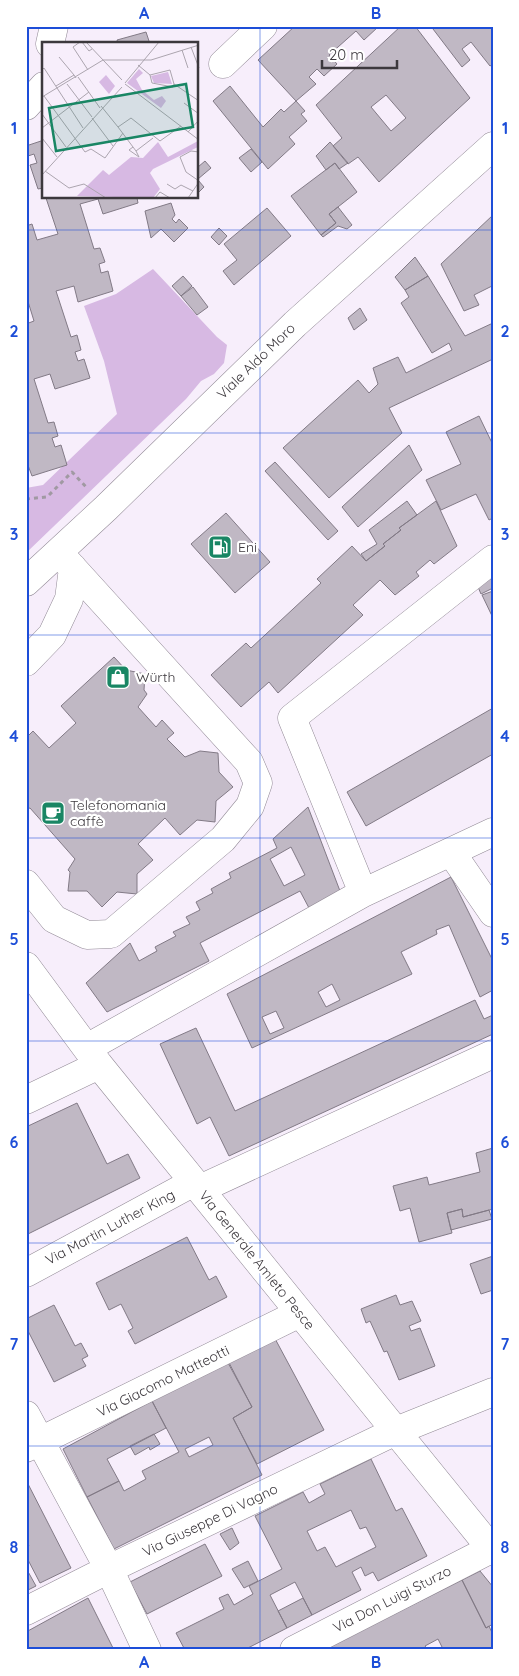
<svg xmlns="http://www.w3.org/2000/svg" width="519" height="1676" font-family="Quicksand,sans-serif">
<style>
.green{fill:#d7b9e3}
.building{fill:#c0b8c4;stroke:#827a86;fill-rule:evenodd}
.lines{fill:none;stroke-linecap:round;stroke-linejoin:round}
.minor-casing{stroke:#928a96;stroke-width:29}
.major-casing{stroke:#928a96;stroke-width:29}
.path{stroke:#a099a2;stroke-width:3;stroke-dasharray:4 4;stroke-linecap:butt}
.minor{stroke:#fff;stroke-width:28}
.major{stroke:#fff;stroke-width:28}
.grid{fill:none;stroke:#1d4ed8;stroke-width:1;stroke-opacity:0.55}
.labels{text-anchor:middle;stroke-width:4.5;stroke-linejoin:round;paint-order:stroke}
.street-label{font-size:14px;fill:#3c383d;stroke:#fff}
.poi-label{font-size:14px;fill:#3c383d;stroke:#fff;text-anchor:start}
.inset-road{fill:none;stroke:#aca5af;stroke-width:1}
.view{fill:#198664;fill-opacity:0.15;stroke:#198664;stroke-width:2.5}
.inset-edge{fill:none;stroke:#3c383d;stroke-width:2.5}
.neatline{fill:none;stroke:#1d4ed8;stroke-width:2}
.grid-label{font-size:16px;text-anchor:middle;font-weight:bold;fill:#1d4ed8}
</style>
<rect width="100%" height="100%" fill="#f7eefb"/>
<path class="green" d="M153,269L217,337L227,345L224,363L214,374L201,381L186,399L26,553V488L43,485L117,414L104,361L84,306L116,294Z"/>
<path class="building" d="M295,26H376L378,27L364,40L356,31L329,55L337,64L324,76L317,69L309,77L316,84L296,101L258,60Z
M401,26H415L470,98L379,182L358,157L348,164L333,146L342,138L316,105ZM386,95L406,118L391,131L371,107Z
M437,26H493V64L490,66L471,42L462,49L470,60L462,67L433,29Z
M146,32L150,44H118L117,40Z
M230,86L263,127L281,109L284,112L296,101L305,111L301,114L307,121L289,137L295,144L268,169L213,101Z
M44,140V189L43,188L38,189L30,165L37,163L34,154L28,156L26,146Z
M330,142L348,163L339,169L335,163L326,170L316,156Z
M251,149L262,162L251,172L239,158Z
M205,161L211,168L198,179V167Z
M335,163L357,192L329,214L336,223L321,235L291,196Z
M198,180L204,187L198,193Z
M46,198H137L138,203L103,214L98,199L80,204L94,249L100,248L105,262L99,264L101,273L108,271L113,291L78,302L74,286L56,291L71,337L77,335L81,350L75,352L78,361L84,359L90,378L55,389L50,374L34,379L48,423L54,422L58,436L52,438L55,447L61,445L67,465L32,476L26,460V324L34,321L26,295V226L32,224L37,240L58,234Z
M171,203L175,215L172,219L176,223L179,219L188,228L174,242L161,229L151,238L145,211Z
M338,207L352,225L347,229L338,226L323,237L321,235L336,223L329,214Z
M267,208L291,236L234,285L223,271L237,260L224,244Z
M493,215V287L492,286L474,295L479,305L464,311L441,264Z
M219,228L227,236L219,245L211,237Z
M415,257L428,276L405,290L395,277Z
M183,276L192,286L181,296L172,286Z
M428,276L465,336L493,323V359L389,408L402,433L329,498L283,448L358,380L369,393L378,384L373,368L398,357L406,373L452,350L449,343L432,353L401,303L409,297L405,290Z
M193,287L208,307L197,315L181,296Z
M360,308L367,320L354,330L348,318Z
M479,416L493,445V518L489,520L476,494L441,510L426,480L461,464L446,432Z
M409,445L422,470L358,527L342,507Z
M275,462L338,531L328,540L265,471Z
M407,501L417,515L399,528L401,530L383,544L385,546L366,561L361,554L377,544L369,530Z
M436,501L457,546L434,564L430,560L416,572L419,576L395,595L380,580L353,605L363,615L278,693L269,682L241,707L211,675L246,643L251,648L321,583L317,579L352,546L366,561L385,546L383,544L401,530L399,528Z
M226,513L270,562L235,593L191,544Z
M493,577V588L481,594L478,587Z
M493,591V618L482,595Z
M114,657L126,670L145,674L144,690L147,694L138,707L156,727L162,720L174,733L167,739L185,757L200,751L218,753L219,772L233,787L216,801L215,822L197,820L180,835L165,818L138,844L153,860L137,874V894L117,892L102,907L87,891H68L70,872L68,870L75,859L30,808L26,809V738L33,731L49,748L76,723L61,706Z
M493,708V754L366,826L347,792Z
M308,807L340,891L309,908L300,891L200,943L209,961L107,1012L86,983L130,943L139,961L157,951L155,947L176,936L173,932L190,924L186,917L200,910L196,902L213,893L211,889L231,878L229,873L277,848L273,839ZM291,847L305,875L284,886L270,859Z
M451,877L493,961V990L480,997L449,925L436,930L437,934L401,952L412,974L252,1048L227,994ZM332,984L340,1000L326,1007L318,992ZM276,1011L284,1028L270,1034L262,1017Z
M475,1000L484,1019L493,1015V1034L229,1156L210,1117L197,1124L160,1044L196,1028L235,1111Z
M77,1103L107,1164L128,1154L140,1178L26,1235V1127Z
M493,1148V1209L463,1217L462,1209L447,1213L452,1233L419,1242L410,1208L400,1211L393,1186L427,1177L429,1185L480,1172L476,1153Z
M462,1209L463,1217L489,1210L492,1219L451,1230L447,1213Z
M187,1237L209,1280L216,1276L227,1297L135,1344L128,1331L133,1328L121,1304L109,1310L96,1283Z
M493,1256V1290L481,1294L470,1264Z
M396,1295L400,1305L412,1301L421,1321L409,1326L411,1331L420,1328L435,1366L399,1380L387,1351L384,1352L370,1321L366,1323L361,1309Z
M54,1305L75,1346L81,1343L88,1356L82,1359L86,1366L54,1382L26,1327V1319Z
M272,1333L324,1430L257,1464L233,1418L252,1407L226,1357Z
M227,1361L252,1407L233,1418L262,1475L114,1549L87,1497L119,1481L124,1491L146,1479L142,1471L179,1452L152,1401ZM209,1437L213,1445L189,1457L185,1449Z
M152,1401L166,1428L107,1459L119,1481L87,1497L63,1449Z
M154,1434L160,1444L150,1450L149,1447L135,1455L130,1446Z
M371,1459L396,1511L402,1508L427,1556L378,1581L373,1572L365,1576L361,1567L352,1572L361,1590L312,1615L295,1582L270,1595L287,1628L244,1650H185L176,1633L224,1609L219,1598L228,1594L234,1605L253,1594L249,1586L282,1569L255,1516L303,1492L309,1503L325,1494L320,1484ZM351,1510L360,1529L366,1527L376,1547L336,1567L325,1547L317,1551L307,1531Z
M26,1480L71,1568L40,1583L26,1556V1548L29,1546L26,1541Z
M232,1528L239,1543L230,1550L220,1534Z
M205,1544L222,1576L147,1614L130,1582Z
M248,1561L258,1581L244,1588L232,1569Z
M26,1568L36,1586L26,1591Z
M480,1571L493,1587V1624L486,1628L462,1580Z
M462,1580L486,1628L489,1626L493,1635V1650H441L443,1649L438,1639L425,1646L428,1650H322Z
M88,1598L114,1650H26V1632Z
M303,1598L312,1615L287,1628L278,1611Z"/>
<g class="lines">
<g class="minor-casing">
<path id="minor" d="M50,44L54,26
M223,64L263,26
M26,106L44,86
M26,662L52,635L69,599L73,568
M451,852L493,913
M26,884L54,919L87,935L111,934L223,839L250,806L258,783L249,762L59,553
M363,893L493,832
M26,966L99,1065L493,1551
M87,1048L363,893L292,718L493,559
M26,1100L99,1065
M200,1189L493,1054
M26,1273L194,1182
M26,1415L109,1569L147,1650
M26,1448L300,1313
M26,1611L109,1569L396,1431L493,1392
M294,1650L491,1549"/>
</g>
<g class="major-casing">
<path id="major" d="M26,582L106,508L295,324L493,146"/>
</g>
<path class="path" d="M26,499L47,497L72,472L88,489"/>
<use href="#minor" class="minor"/>
<use href="#major" class="major"/>
</g>
<path class="grid" d="M260,26V1650M26,230H493M26,433H493M26,635H493M26,838H493M26,1041H493M26,1243H493M26,1446H493"/>
<defs>
<g id="fuel-square" transform="scale(1.25)"><rect x="-9" y="-9" width="18" height="18" rx="4" fill="#198664" stroke="#fff"/><path d="M-5.5-6h7V0h2V4h1.3V-2.5L3-4.5l.8-.8L6-3V5H2.5V1h-1V6h-7ZM-4.2-4.7v3.2H.2V-4.7Z" fill="#fff"/></g>
<g id="shop-square" transform="scale(1.25)"><rect x="-9" y="-9" width="18" height="18" rx="4" fill="#198664" stroke="#fff"/><path d="M-5-2.5h2.3a2.7 3.5 0 0 1 5.4 0H5L5.5 6h-11ZM-1.5-2.5h3a1.5 2.3 0 0 0-3 0Z" fill="#fff"/></g>
<g id="cafe-square" transform="scale(1.25)"><rect x="-9" y="-9" width="18" height="18" rx="4" fill="#198664" stroke="#fff"/><path d="M-5.5-4.5H6V0H3Q3 3.5 0 3.5H-2.5Q-5.5 3.5-5.5 0ZM3-3.2v2h1.7v-2ZM-6 4.5H4V6H-6Z" fill="#fff"/></g>
</defs>
<g fill-rule="evenodd">
<use href="#fuel-square" x="220" y="547"/>
<use href="#shop-square" x="118" y="677"/>
<use href="#cafe-square" x="53" y="813"/>
</g>
<g class="labels">
<g class="street-label">
<text transform="translate(256 361) rotate(-44)" y="5">Viale Aldo Moro</text>
<text transform="translate(110 1227) rotate(-28)" y="5">Via Martin Luther King</text>
<text transform="translate(257 1260) rotate(51)" y="5">Via Generale Amleto Pesce</text>
<text transform="translate(163 1381) rotate(-26)" y="5">Via Giacomo Matteotti</text>
<text transform="translate(210 1520) rotate(-26)" y="5">Via Giuseppe Di Vagno</text>
<text transform="translate(392 1599) rotate(-27)" y="5">Via Don Luigi Sturzo</text>
</g>
<g class="poi-label">
<text x="238" y="552">Eni</text>
<text x="136" y="682">Würth</text>
<text x="70" y="810">Telefonomania<tspan x="70" dy="16">caffè</tspan></text>
</g>
</g>
<g transform="translate(42 42)">
<rect width="156" height="156" fill="#f7eefb"/>
<path d="M97,27L101,31L94,37L100,48L112,58L120,54L124,59L119,66L85,41ZM126,30L130,42L112,41L109,34ZM64,33L73,44L67,52L57,40ZM156,99V105L111,127L108,131L118,147L111,156L35,154L61,128L67,133L89,115L101,116L116,100L126,115Z" fill="#d7b9e3"/>
<path class="inset-road" d="M38,0L31,5L46,28M40,0L47,9L50,7M44,0L80,38M149,5L157,26M140,8L146,26M17,15L32,33M96,23L108,33L110,41L131,45L132,42L128,28L108,33M0,28L2,26L41,86M36,35L58,66M83,41L117,0M25,42L50,75M83,42L157,98M132,42L157,59M14,44L32,33L34,36M2,54L43,110L49,107L63,116L81,91M0,55L61,18H109L157,3M142,61L157,72M59,64L76,85L89,76L118,99L139,84M0,72L24,105M50,76L71,104M76,85L94,109L111,96M0,86L47,50M146,90L157,78M0,96L15,115M91,105L87,108L97,115L94,109M157,110L149,109L138,115L144,130L157,139M3,129L27,146L42,142L64,156M0,133L80,45M125,142L133,147L139,143L151,149M113,156L118,150L128,156M146,156L157,140"/>
<path class="view" d="M144,42L151,85L14,109L7,66Z"/>
<rect width="156" height="156" class="inset-edge"/>
</g>
<rect width="519" height="1676" fill="none" stroke="#ffffff" stroke-width="55"/>
<path d="M322 60v8h75v-8" fill="none" stroke="#3c383d" stroke-width="2.5"/>
<text x="329" y="60" font-size="15" fill="#3c383d" stroke="#ffffff" stroke-width="4" paint-order="stroke">20 m</text>
<rect x="28" y="28" width="464" height="1620" class="neatline"/>
<g class="grid-label">
<text x="144" y="19">A</text>
<text x="376" y="19">B</text>
<text x="14" y="134">1</text>
<text x="505" y="134">1</text>
<text x="14" y="337">2</text>
<text x="505" y="337">2</text>
<text x="14" y="540">3</text>
<text x="505" y="540">3</text>
<text x="14" y="742">4</text>
<text x="505" y="742">4</text>
<text x="14" y="945">5</text>
<text x="505" y="945">5</text>
<text x="14" y="1148">6</text>
<text x="505" y="1148">6</text>
<text x="14" y="1350">7</text>
<text x="505" y="1350">7</text>
<text x="14" y="1553">8</text>
<text x="505" y="1553">8</text>
<text x="144" y="1668">A</text>
<text x="376" y="1668">B</text>
</g>
</svg>
